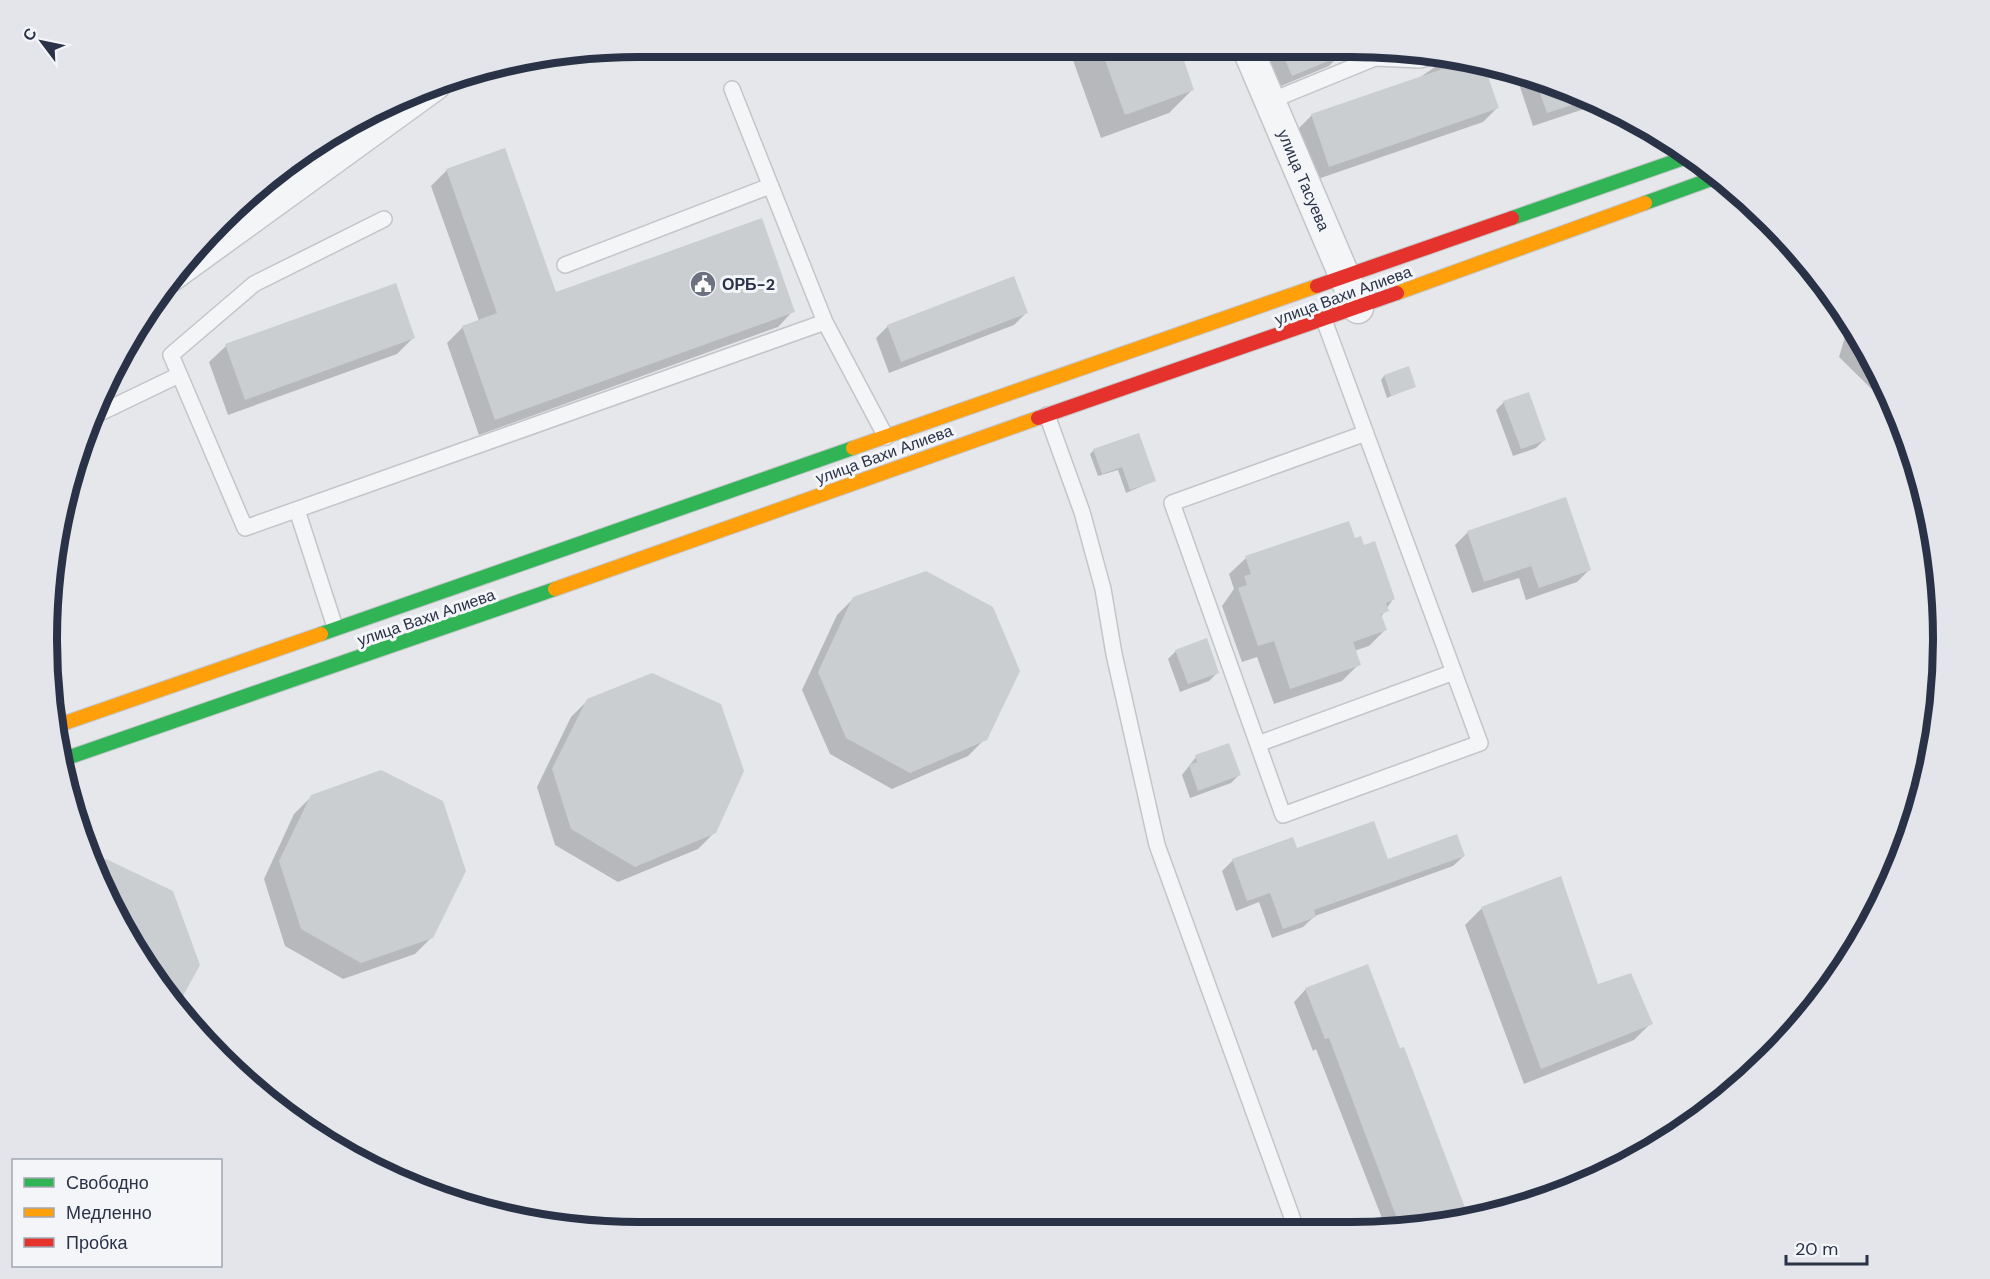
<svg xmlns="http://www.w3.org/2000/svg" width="1990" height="1279" font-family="'DM Sans',sans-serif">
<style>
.shadow{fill:#0003}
.building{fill:#cbced1}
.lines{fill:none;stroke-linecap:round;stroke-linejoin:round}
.lane-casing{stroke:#c3c5c8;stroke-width:18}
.street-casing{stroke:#c3c5c8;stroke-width:33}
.fast-casing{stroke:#c3c5c8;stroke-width:16}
.slow-casing{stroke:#c3c5c8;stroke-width:16}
.jam-casing{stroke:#c3c5c8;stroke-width:16}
.lane{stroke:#f4f5f7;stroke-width:15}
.street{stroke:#f4f5f7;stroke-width:30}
.fast{stroke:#30b455;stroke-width:14}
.slow{stroke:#ff9f0a;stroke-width:14}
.jam{stroke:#e5322d;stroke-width:14}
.labels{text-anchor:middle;stroke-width:6;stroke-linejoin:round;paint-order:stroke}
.street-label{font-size:16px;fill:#293246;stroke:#f3f5f9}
.poi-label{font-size:16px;font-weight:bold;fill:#293246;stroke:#f3f5f9;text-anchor:start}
.rim{fill:none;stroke:#293246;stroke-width:8}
</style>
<rect width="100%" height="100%" fill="#e5e7ea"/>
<path class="shadow" d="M1070,52H1179L1193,89L1169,113L1101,138Z
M1266,52H1339L1340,55L1329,66L1281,86Z
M1402,52H1428L1482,64L1497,108L1483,122L1315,180L1298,129L1312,115L1419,78L1435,67L1427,58L1406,63Z
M1515,72L1541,78L1596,101L1590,107L1533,126Z
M447,170L555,294L793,311L778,327L479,435L447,343L463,327L479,321L431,186Z
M1026,313L1014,325L889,373L876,338L888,326Z
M1849,323L1882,377L1896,413L1839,357Z
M413,338L397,354L228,415L209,362L226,346Z
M1384,376L1414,386L1387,398L1381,380Z
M1504,402L1544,440L1536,448L1513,456L1496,410Z
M1094,450L1154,481L1126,493L1118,470L1098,476L1090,454Z
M1348,522L1354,540L1363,547L1393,599L1381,617L1385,630L1369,646L1354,651L1359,664L1342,681L1274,704L1257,657L1242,662L1222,606L1234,589L1229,574L1246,558Z
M1468,532L1589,570L1577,582L1526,600L1519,578L1472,593L1455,545Z
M854,598L985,739L968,756L892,789L830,754L802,690L837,615Z
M1176,651L1217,673L1209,681L1180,692L1168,659Z
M588,700L715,832L698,849L618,882L555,845L537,787L571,717Z
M1196,757L1239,775L1231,783L1190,798L1182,775Z
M311,797L432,937L415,954L343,979L285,946L264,879L294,814Z
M1464,856L1453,866L1315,916L1303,927L1272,938L1259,902L1236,911L1222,871L1233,860L1387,861Z
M1482,908L1597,985L1651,1023L1634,1040L1524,1084L1465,925Z
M1306,989L1467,1218H1470L1387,1231L1316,1049L1313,1051L1294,1002Z"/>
<path class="building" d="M1102,52H1181L1194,90L1125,115Z
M1282,52H1350L1292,76Z
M1466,61L1484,65L1499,108L1329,167L1311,114Z
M1534,76L1541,78L1591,99L1547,113Z
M505,148L556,292L762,218L795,312L495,420L462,326L497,313L446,169Z
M1014,276L1028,313L901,362L887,325Z
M396,283L415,338L245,400L225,344Z
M1409,366L1416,387L1391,396L1384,375Z
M1529,392L1546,440L1521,449L1503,401Z
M1139,433L1156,481L1130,490L1122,467L1102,474L1093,449Z
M1566,497L1591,570L1539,588L1531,566L1484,582L1467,531Z
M1349,521L1355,538L1361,536L1364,545L1375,541L1395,599L1386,603L1389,611L1381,614L1387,630L1353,642L1361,665L1290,689L1274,641L1258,646L1238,588L1247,585L1244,576L1251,574L1245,556Z
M926,571L993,607L1020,671L987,740L910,773L846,738L818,672L853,597Z
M1207,638L1219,673L1188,684L1175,650Z
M652,673L721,704L744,771L716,833L635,867L571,829L552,769L587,699Z
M1229,743L1241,775L1198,791L1189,765L1197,762L1195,755Z
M381,770L443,801L466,871L433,938L361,963L301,929L279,861L311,795Z
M1374,821L1388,859L1457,834L1465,856L1314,910L1316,917L1283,929L1270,893L1247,901L1232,859L1293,837L1297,848Z
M106,859L173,891L200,965L178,1005L146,969L92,867L91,864Z
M1561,876L1598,984L1631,973L1653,1024L1541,1069L1481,907Z
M1368,964L1400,1048L1404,1047L1469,1218L1401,1229L1329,1038L1325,1039L1305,988Z"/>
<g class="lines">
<g class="lane-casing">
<path id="lane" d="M732,89L825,322L886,437
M1270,101L1375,58L1421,60L1439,54
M384,219L254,284L171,355L245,528L825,322
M565,265L770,186
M1324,320L1480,743L1283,815L1172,503L1366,433
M102,412L179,375
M1047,415L1082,512L1103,589L1114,654L1157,845L1297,1231
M297,510L335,627
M1258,744L1454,672"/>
</g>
<g class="street-casing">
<path id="street" d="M1249,52L1358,308
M170,277L435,85"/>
</g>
<g class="fast-casing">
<path id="fast" d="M1645,203L1717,177
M1512,218L1687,157
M321,634L853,448
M61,760L555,589"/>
</g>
<g class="slow-casing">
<path id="slow" d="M1397,293L1645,203
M853,448L1317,286
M555,589L1038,418
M56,726L321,634"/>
</g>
<g class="jam-casing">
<path id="jam" d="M1317,286L1512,218
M1038,418L1397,293"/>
</g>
<use href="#lane" class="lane"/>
<use href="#street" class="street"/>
<use href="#fast" class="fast"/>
<use href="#slow" class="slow"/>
<use href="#jam" class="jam"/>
</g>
<defs>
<g id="civic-disc" transform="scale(1.35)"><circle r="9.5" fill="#6b717f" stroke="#f3f5f9"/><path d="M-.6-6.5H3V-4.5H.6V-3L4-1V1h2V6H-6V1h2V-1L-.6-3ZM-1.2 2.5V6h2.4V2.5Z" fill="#fff"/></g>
</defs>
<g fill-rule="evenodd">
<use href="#civic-disc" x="703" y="284"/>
</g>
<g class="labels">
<g class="street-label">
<text transform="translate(1304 180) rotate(67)" y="6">улица Тасуева</text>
<text transform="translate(1343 295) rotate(-20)" y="6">улица Вахи Алиева</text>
<text transform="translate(884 454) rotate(-20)" y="6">улица Вахи Алиева</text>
<text transform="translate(426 617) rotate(-19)" y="6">улица Вахи Алиева</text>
</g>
<g class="poi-label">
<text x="722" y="290">ОРБ-2</text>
</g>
</g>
<path d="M0 0H1990V1279H0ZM639 57H1351A582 582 0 0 1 1933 639V640A582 582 0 0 1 1351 1222H639A582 582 0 0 1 57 640V639A582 582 0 0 1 639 57Z" fill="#e3e5eb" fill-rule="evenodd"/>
<path class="rim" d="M639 57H1351A582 582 0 0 1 1933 639V640A582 582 0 0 1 1351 1222H639A582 582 0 0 1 57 640V639A582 582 0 0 1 639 57Z"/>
<rect x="12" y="1159" width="210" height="108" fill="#f3f5f9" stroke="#a2a7b1" stroke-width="1.5"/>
<rect x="24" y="1178" width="30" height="9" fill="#30b455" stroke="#a2a7b1" stroke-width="1.5"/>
<text x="66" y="1189" font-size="18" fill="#293246">Свободно</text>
<rect x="24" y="1208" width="30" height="9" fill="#ff9f0a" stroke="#a2a7b1" stroke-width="1.5"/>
<text x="66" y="1219" font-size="18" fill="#293246">Медленно</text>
<rect x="24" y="1238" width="30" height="9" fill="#e5322d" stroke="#a2a7b1" stroke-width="1.5"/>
<text x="66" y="1249" font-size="18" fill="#293246">Пробка</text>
<g transform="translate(42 42) rotate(302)" stroke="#f3f5f9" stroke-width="4.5" paint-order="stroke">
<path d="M0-4.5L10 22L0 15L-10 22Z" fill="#293246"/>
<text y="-9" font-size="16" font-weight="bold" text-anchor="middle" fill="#293246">С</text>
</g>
<path d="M1786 1255v9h81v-9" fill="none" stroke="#293246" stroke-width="3"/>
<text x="1795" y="1255" font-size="18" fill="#293246" stroke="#f3f5f9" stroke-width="4.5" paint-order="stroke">20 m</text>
</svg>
